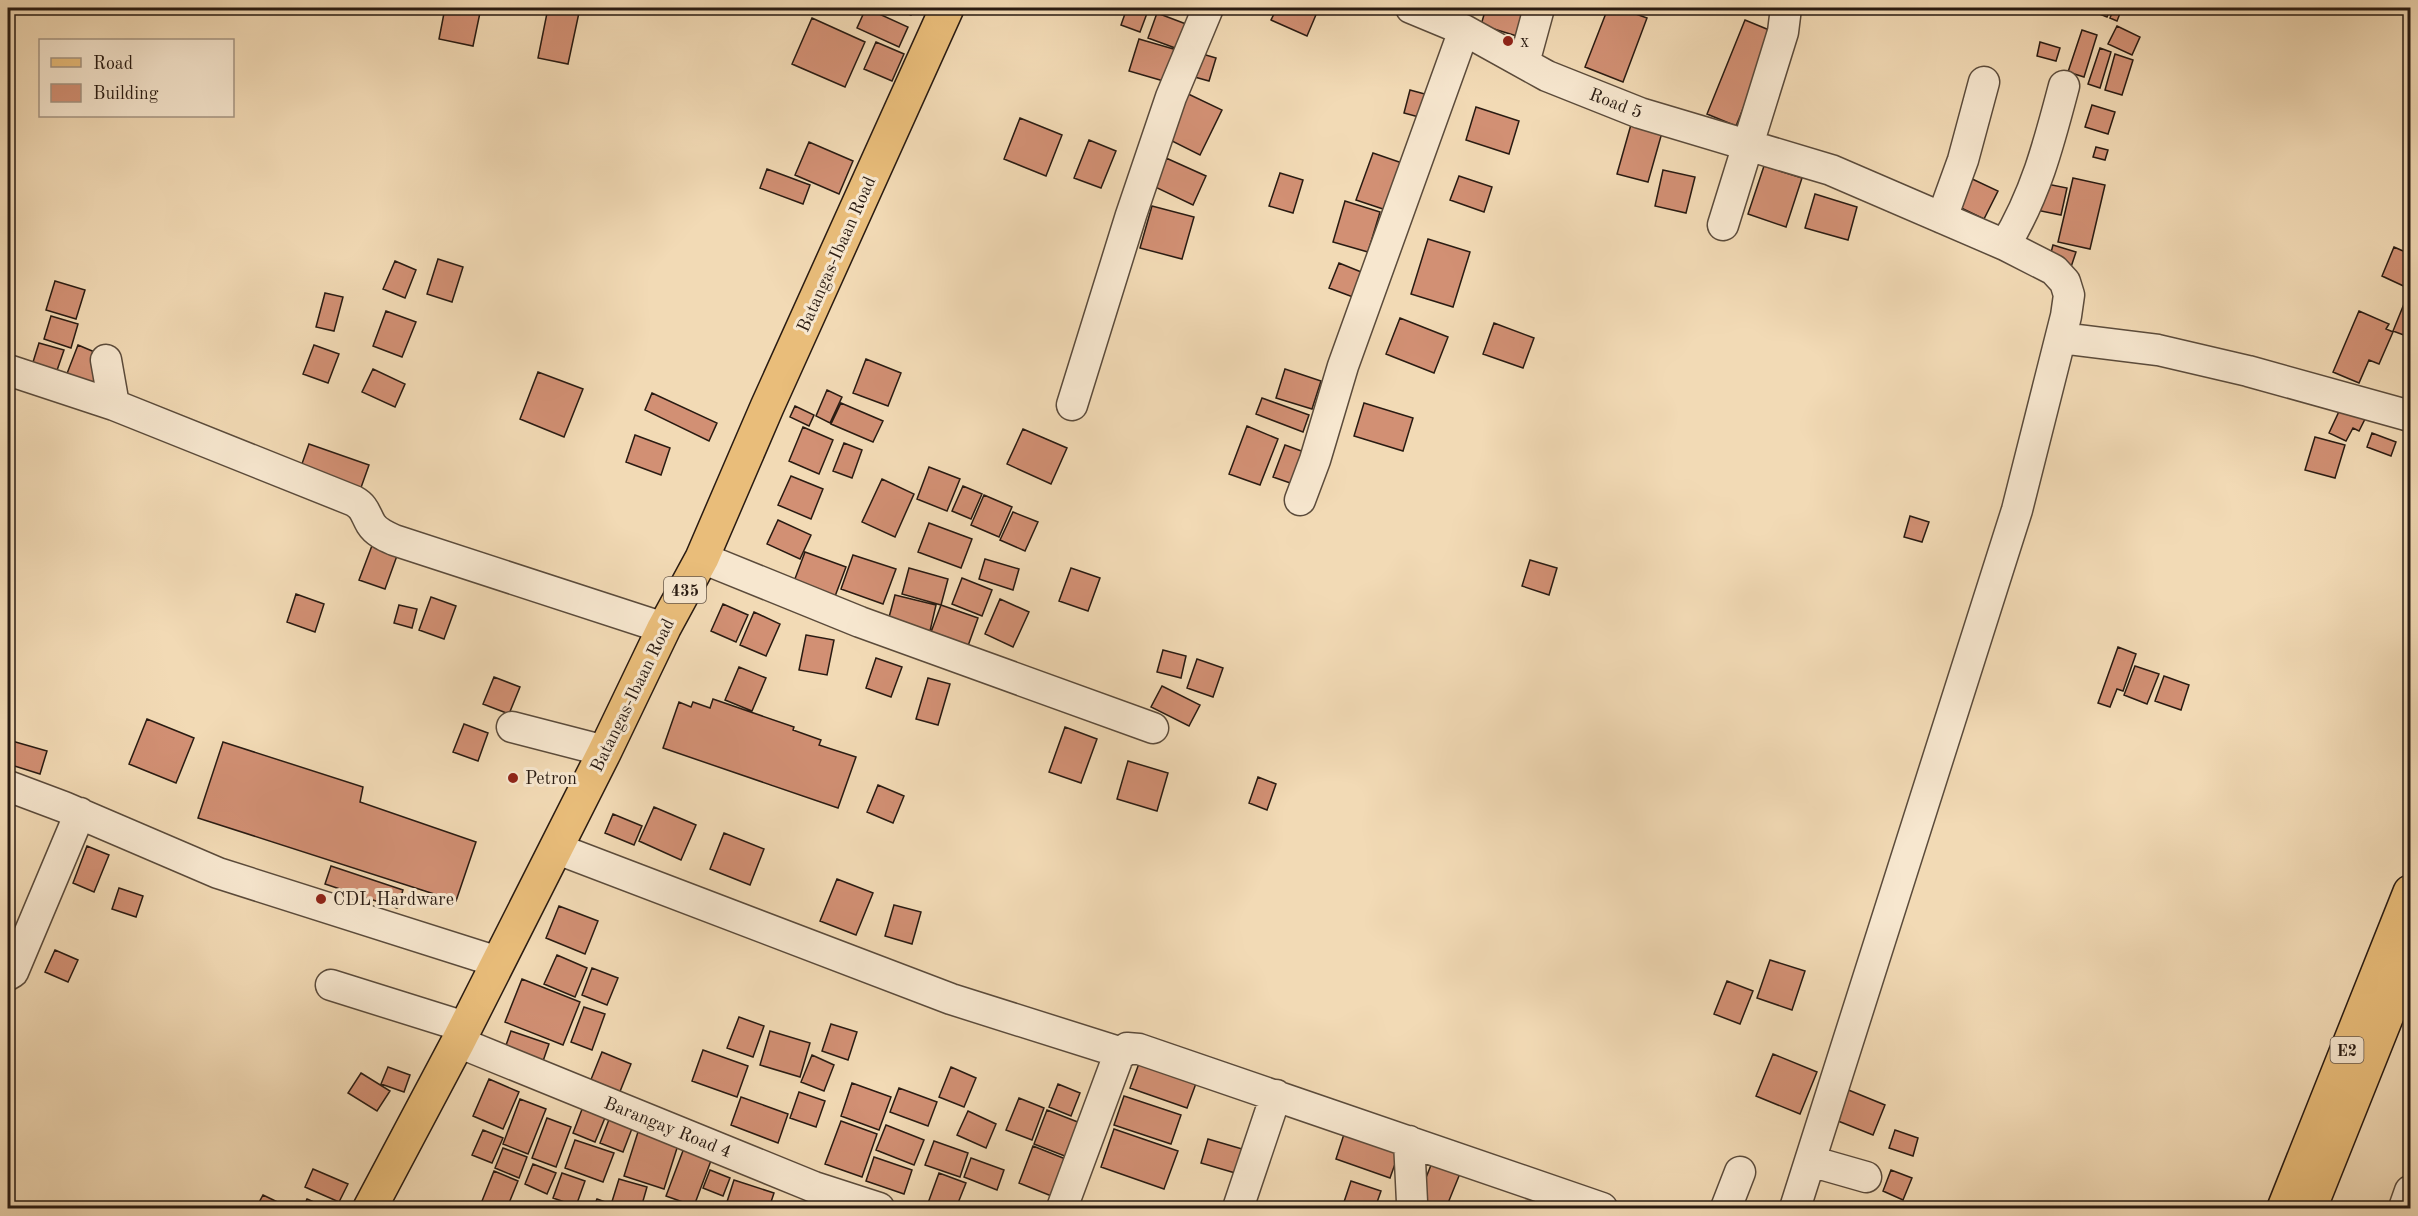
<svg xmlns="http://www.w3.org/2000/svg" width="2418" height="1216" font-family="'Old Standard TT',serif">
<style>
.building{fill:#d29074;stroke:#291b12;stroke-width:1.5}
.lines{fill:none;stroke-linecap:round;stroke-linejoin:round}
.minor-casing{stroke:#5b4b3b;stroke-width:33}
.major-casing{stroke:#291b12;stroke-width:36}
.highway-casing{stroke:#291b12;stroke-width:36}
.minor{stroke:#f7e7cf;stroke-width:30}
.major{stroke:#e9bd7a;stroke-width:33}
.highway{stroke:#e9bd7a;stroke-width:33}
.poi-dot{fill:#8f2418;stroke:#f7e7cf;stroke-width:2}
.labels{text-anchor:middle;stroke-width:6;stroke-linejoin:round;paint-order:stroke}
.shield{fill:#f7e7cf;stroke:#67584b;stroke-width:1.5}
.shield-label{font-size:16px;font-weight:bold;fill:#291b12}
.poi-label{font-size:18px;fill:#291b12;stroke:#f7e7cf;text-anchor:start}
.street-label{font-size:18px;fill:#291b12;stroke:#f7e7cf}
</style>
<rect width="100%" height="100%" fill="#f2dab5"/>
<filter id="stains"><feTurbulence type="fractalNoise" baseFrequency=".00333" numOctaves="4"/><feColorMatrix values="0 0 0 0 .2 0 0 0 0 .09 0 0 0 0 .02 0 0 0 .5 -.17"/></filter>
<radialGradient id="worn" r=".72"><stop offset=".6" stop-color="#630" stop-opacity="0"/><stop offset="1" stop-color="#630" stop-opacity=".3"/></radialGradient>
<path class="building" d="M445,8H481L473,46L439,39Z
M548,8H580L568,64L538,58Z
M866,8L908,27L899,47L857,28Z
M892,8H914L911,15Z
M1127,8H1149L1140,32L1121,25Z
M1171,8H1193L1192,14L1171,10Z
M1277,8H1312L1318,10L1307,36L1271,20Z
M1486,8H1506L1527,14L1520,37L1481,25Z
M1608,8H1619L1647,18L1623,82L1585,67Z
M2088,8H2111L2107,17L2087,9Z
M2114,8L2121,11L2117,21L2110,18Z
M1157,13L1186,24L1178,49L1148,38Z
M812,18L865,42L845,87L792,64Z
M1745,20L1774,32L1736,126L1707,114Z
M2117,26L2140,37L2132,55L2108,44Z
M2082,30L2097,35L2084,77L2068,72Z
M1139,39L1177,50L1167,82L1129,71Z
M876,42L904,54L892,81L864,69Z
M2040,42L2060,48L2056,61L2037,56Z
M2100,48L2111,52L2100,88L2088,84Z
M1199,53L1216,58L1209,81L1191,76Z
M2115,54L2133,60L2122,95L2105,90Z
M1410,90L1436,97L1430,120L1404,113Z
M1182,91L1222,110L1200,155L1160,135Z
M2092,105L2115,112L2108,134L2085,127Z
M1476,107L1519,121L1509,154L1466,140Z
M1020,118L1062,135L1046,176L1004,159Z
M1632,121L1663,129L1648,182L1617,174Z
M1089,140L1116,151L1101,188L1074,178Z
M809,142L853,161L839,194L795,175Z
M2096,147L2108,150L2105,160L2093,157Z
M1373,153L1405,164L1389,211L1356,200Z
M1166,158L1206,176L1193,205L1153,186Z
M1764,166L1802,178L1786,227L1748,214Z
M767,169L810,185L803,204L760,188Z
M1663,170L1695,177L1686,213L1655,206Z
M1280,173L1303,180L1293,213L1269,206Z
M1459,176L1492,187L1484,212L1450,200Z
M1968,177L1998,191L1984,219L1955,205Z
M2073,178L2105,185L2090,249L2058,242Z
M2042,183L2067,188L2061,215L2036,210Z
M1815,194L1857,207L1848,240L1805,228Z
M1345,201L1380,212L1368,252L1333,242Z
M1152,206L1194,217L1182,259L1140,248Z
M1428,239L1470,252L1453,307L1411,294Z
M2053,245L2076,252L2071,267L2049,260Z
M2394,247L2410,254V289L2382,276Z
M438,259L463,267L452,302L427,294Z
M395,261L416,270L405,298L383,289Z
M1339,263L1371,276L1361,300L1329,288Z
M55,281L85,290L76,319L46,310Z
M325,293L343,297L334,331L316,327Z
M2408,294L2410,295L2409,337L2393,331Z
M386,311L416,322L402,357L373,346Z
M2359,311L2389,324L2386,329L2393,332L2379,364L2369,360L2359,383L2333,372Z
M51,316L78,324L71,348L44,339Z
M1400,318L1448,337L1434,373L1386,354Z
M1494,323L1534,338L1523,368L1483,354Z
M39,343L64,350L53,382L29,375Z
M78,345L104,356L89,394L63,384Z
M314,345L339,354L328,383L303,374Z
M866,359L901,373L888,406L853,393Z
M373,369L405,384L395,407L362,392Z
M1285,369L1321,381L1312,409L1276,398Z
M538,372L583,389L564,437L520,419Z
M827,390L842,397L830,423L816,416Z
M652,393L717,423L709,441L645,410Z
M1262,398L1309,415L1303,432L1256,414Z
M841,403L883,421L873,442L831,424Z
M1364,403L1413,418L1403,451L1354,436Z
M2342,405L2366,417L2359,431L2353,428L2346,441L2329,433Z
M795,406L814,415L809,426L790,417Z
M1247,426L1278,439L1260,485L1229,474Z
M803,427L833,440L819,474L789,461Z
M1023,429L1067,448L1051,484L1007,464Z
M2372,433L2396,442L2391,456L2367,447Z
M635,435L670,448L661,475L626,462Z
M2315,437L2345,445L2335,478L2305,470Z
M844,443L862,450L852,478L833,471Z
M309,444L369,465L358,496L298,475Z
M1285,445L1307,453L1296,485L1273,477Z
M929,467L960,479L947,511L917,499Z
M791,476L823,489L811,519L778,505Z
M882,479L914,494L895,537L862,522Z
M963,486L982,494L971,519L952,511Z
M984,495L1012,507L999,537L971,525Z
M1013,512L1038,522L1025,551L1000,540Z
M1910,516L1929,522L1922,542L1904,537Z
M778,520L811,535L800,559L767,544Z
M929,523L972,539L961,568L918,552Z
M373,543L398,553L385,589L359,580Z
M805,552L846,567L834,599L793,584Z
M853,555L896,569L883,604L841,589Z
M985,559L1019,569L1013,590L979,579Z
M1530,560L1557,568L1549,595L1522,586Z
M909,568L948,579L941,605L902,594Z
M1071,568L1100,578L1088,611L1059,601Z
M962,578L992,590L982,616L952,604Z
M296,594L324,604L315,632L287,622Z
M895,595L936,605L930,631L888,621Z
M431,597L456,606L444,639L419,630Z
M1000,599L1029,612L1013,647L985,634Z
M723,604L748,615L736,642L711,631Z
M399,605L417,609L412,628L394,623Z
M941,605L978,618L964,657L927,643Z
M754,612L780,624L766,656L740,645Z
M806,635L834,640L827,675L799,670Z
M2118,647L2136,654L2123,691L2117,689L2110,707L2098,703Z
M1163,650L1186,656L1181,678L1157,672Z
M876,658L902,667L891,697L866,688Z
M1197,659L1223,668L1213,697L1187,688Z
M2135,666L2159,674L2147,704L2124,695Z
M739,667L766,678L752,711L725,700Z
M2164,676L2189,685L2181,710L2155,701Z
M494,677L520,687L509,714L483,704Z
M928,678L950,684L938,725L916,719Z
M1162,686L1200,705L1189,726L1151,707Z
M713,699L794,727L793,730L821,740L819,745L856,757L838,808L663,748L679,702L691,707L693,702L710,708Z
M147,719L194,738L176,783L129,764Z
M464,724L488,733L478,761L453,752Z
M1065,727L1097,739L1081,783L1049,772Z
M12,741L47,751L40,774L8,764V755Z
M223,742L363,787L360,802L476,842L456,901L198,818Z
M1128,761L1168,773L1157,811L1117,799Z
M1258,777L1276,784L1267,810L1249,803Z
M878,785L904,796L893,823L867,812Z
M654,807L696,825L681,860L639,841Z
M613,814L642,826L634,845L605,833Z
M724,833L764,849L750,885L710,869Z
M87,846L109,855L94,892L73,883Z
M331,866L403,890L397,908L325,884Z
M837,879L873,893L856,935L820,921Z
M119,888L143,896L136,917L112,909Z
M894,905L921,912L912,944L885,936Z
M559,906L598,921L585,954L546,938Z
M55,950L78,960L68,982L45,972Z
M557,955L587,968L575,997L544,984Z
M1770,960L1805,971L1792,1010L1757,998Z
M592,968L618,978L607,1005L582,995Z
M522,979L580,1002L563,1045L505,1022Z
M1727,981L1753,991L1740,1024L1714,1014Z
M584,1007L605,1014L592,1050L571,1042Z
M739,1017L764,1026L753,1057L727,1048Z
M831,1024L857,1032L848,1060L822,1051Z
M511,1031L549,1044L542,1064L504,1051Z
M770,1031L810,1043L800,1077L760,1065Z
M703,1050L748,1066L737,1097L692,1081Z
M602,1052L631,1064L619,1094L590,1082Z
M1773,1054L1817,1072L1800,1114L1756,1096Z
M812,1055L834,1065L824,1091L801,1082Z
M1141,1058L1198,1078L1187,1108L1130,1088Z
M388,1067L410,1075L404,1092L381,1084Z
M951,1067L976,1078L964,1107L939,1097Z
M361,1073L390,1091L377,1111L348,1093Z
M489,1079L519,1092L503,1129L473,1116Z
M852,1083L891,1097L879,1130L841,1116Z
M1058,1084L1080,1093L1071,1116L1049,1107Z
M899,1088L937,1102L928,1126L890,1112Z
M1846,1089L1885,1105L1873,1135L1833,1119Z
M799,1092L825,1101L816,1127L790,1118Z
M1124,1096L1181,1115L1171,1144L1114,1125Z
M741,1097L788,1114L778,1143L731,1125Z
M1019,1098L1044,1108L1032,1140L1006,1130Z
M520,1099L546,1109L528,1154L503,1144Z
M584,1104L607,1113L595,1142L573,1133Z
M1047,1110L1088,1126L1075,1160L1034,1144Z
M968,1111L996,1124L986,1148L957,1135Z
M610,1117L633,1126L623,1152L600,1143Z
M547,1118L571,1127L556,1167L532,1158Z
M841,1121L877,1134L862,1177L825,1164Z
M886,1125L924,1140L914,1165L876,1150Z
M1346,1128L1401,1147L1390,1178L1336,1159Z
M1114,1129L1178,1151L1164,1189L1101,1167Z
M483,1130L503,1138L492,1163L472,1155Z
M1895,1130L1918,1138L1913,1156L1889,1148Z
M638,1132L678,1145L664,1189L624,1176Z
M1208,1139L1249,1151L1242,1175L1201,1163Z
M575,1140L614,1153L603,1182L565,1168Z
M934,1141L968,1153L960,1177L925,1165Z
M1033,1146L1068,1160L1054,1197L1019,1183Z
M503,1148L527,1157L519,1178L495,1168Z
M684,1148L712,1158L694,1206L666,1196Z
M874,1157L912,1170L904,1194L866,1181Z
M971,1158L1004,1170L997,1190L964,1177Z
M1433,1160L1461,1171L1446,1208H1414Z
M533,1164L556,1173L547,1194L525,1184Z
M313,1169L348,1184L339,1202L305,1187Z
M710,1170L730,1178L723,1196L703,1188Z
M1891,1170L1912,1178L1903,1200L1883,1191Z
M494,1171L518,1181L507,1208H500L482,1201Z
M562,1173L585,1181L576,1206L553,1198Z
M939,1173L966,1183L956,1208H943L928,1203Z
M619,1179L647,1187L641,1208H610Z
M734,1180L774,1193L769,1208H725Z
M1351,1181L1381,1191L1375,1208H1342Z
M263,1195L290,1208H256Z
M307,1199L328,1208H303Z
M597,1199L608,1203L606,1208H593Z
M549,1202L569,1208H547Z"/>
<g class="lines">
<g class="minor-casing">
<path id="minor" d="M1411,8L1464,30L1547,76L1640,113L1831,170L2005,245L2054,270L2065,282L2069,295L2066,316L2017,510L1795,1208
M1524,63L1539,8
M1942,218L1963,160L1984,82
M1723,225L1783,32L1786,8
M2005,245C2036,194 2049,143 2064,86
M2061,338L2158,350L2248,371L2410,416
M106,360L114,405
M8,370L114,405L354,501C365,507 365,514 371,524C376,532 385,536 394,540L664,628
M1072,405L1131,215L1171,97L1208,8
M1300,500L1315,460L1343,366L1464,30
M702,558L860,622L1153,728
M512,727L605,751
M8,786L64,807L218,873L498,962
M555,848L951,999L1122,1053
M8,975L13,972L80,813
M331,985L465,1027
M458,1042L814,1187L879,1208
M1409,1141L1412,1202
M1810,1161L1866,1177
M1062,1208L1118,1057L1127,1048L1139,1049L1602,1208
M1238,1208L1276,1095
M1726,1208L1740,1172
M2404,1208L2410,1191"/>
</g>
<g class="major-casing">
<path id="major" d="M370,1208L458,1042L605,751L664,628L702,558L767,407L947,8"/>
</g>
<g class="highway-casing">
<path id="highway" d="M2284,1208L2410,892
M2310,1208L2410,958"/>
</g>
<use href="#minor" class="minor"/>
<use href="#major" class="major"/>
<use href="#highway" class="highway"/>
</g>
<g class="poi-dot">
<circle cx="1508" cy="41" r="6"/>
<circle cx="513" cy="778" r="6"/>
<circle cx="321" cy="899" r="6"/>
</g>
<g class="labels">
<g class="shield">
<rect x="664" y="577" width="42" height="26" rx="4.5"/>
<rect x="2330.5" y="1037" width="33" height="26" rx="4.5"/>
</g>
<g class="shield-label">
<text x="685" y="596">435</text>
<text x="2347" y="1056">E2</text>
</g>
<g class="poi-label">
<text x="1520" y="47">x</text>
<text x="525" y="784">Petron</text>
<text x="333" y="905">CDL Hardware</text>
</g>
<g class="street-label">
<text transform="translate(1616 103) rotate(21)" y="6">Road 5</text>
<text transform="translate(836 254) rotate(-66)" y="6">Batangas-Ibaan Road</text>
<text transform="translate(632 695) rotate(-64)" y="6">Batangas-Ibaan Road</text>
<text transform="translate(668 1127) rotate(22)" y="6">Barangay Road 4</text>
</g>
</g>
<rect width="2418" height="1216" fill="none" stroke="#f2dab5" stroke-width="30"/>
<rect x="9" y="9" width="2400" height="1198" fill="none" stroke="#291b12" stroke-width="3"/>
<rect x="15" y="15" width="2388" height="1186" fill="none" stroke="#291b12" stroke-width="1.5"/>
<rect x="39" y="39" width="195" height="78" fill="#f7e7cf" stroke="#a59583" stroke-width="1.5"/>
<rect x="51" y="58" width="30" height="9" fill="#e9bd7a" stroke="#a59583" stroke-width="1.5"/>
<text x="93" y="69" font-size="18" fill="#291b12">Road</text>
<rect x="51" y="84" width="30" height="18" fill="#d29074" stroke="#a59583" stroke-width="1.5"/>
<text x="93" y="99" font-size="18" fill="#291b12">Building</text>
<rect width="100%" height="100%" filter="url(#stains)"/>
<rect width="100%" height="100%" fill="url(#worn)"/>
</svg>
